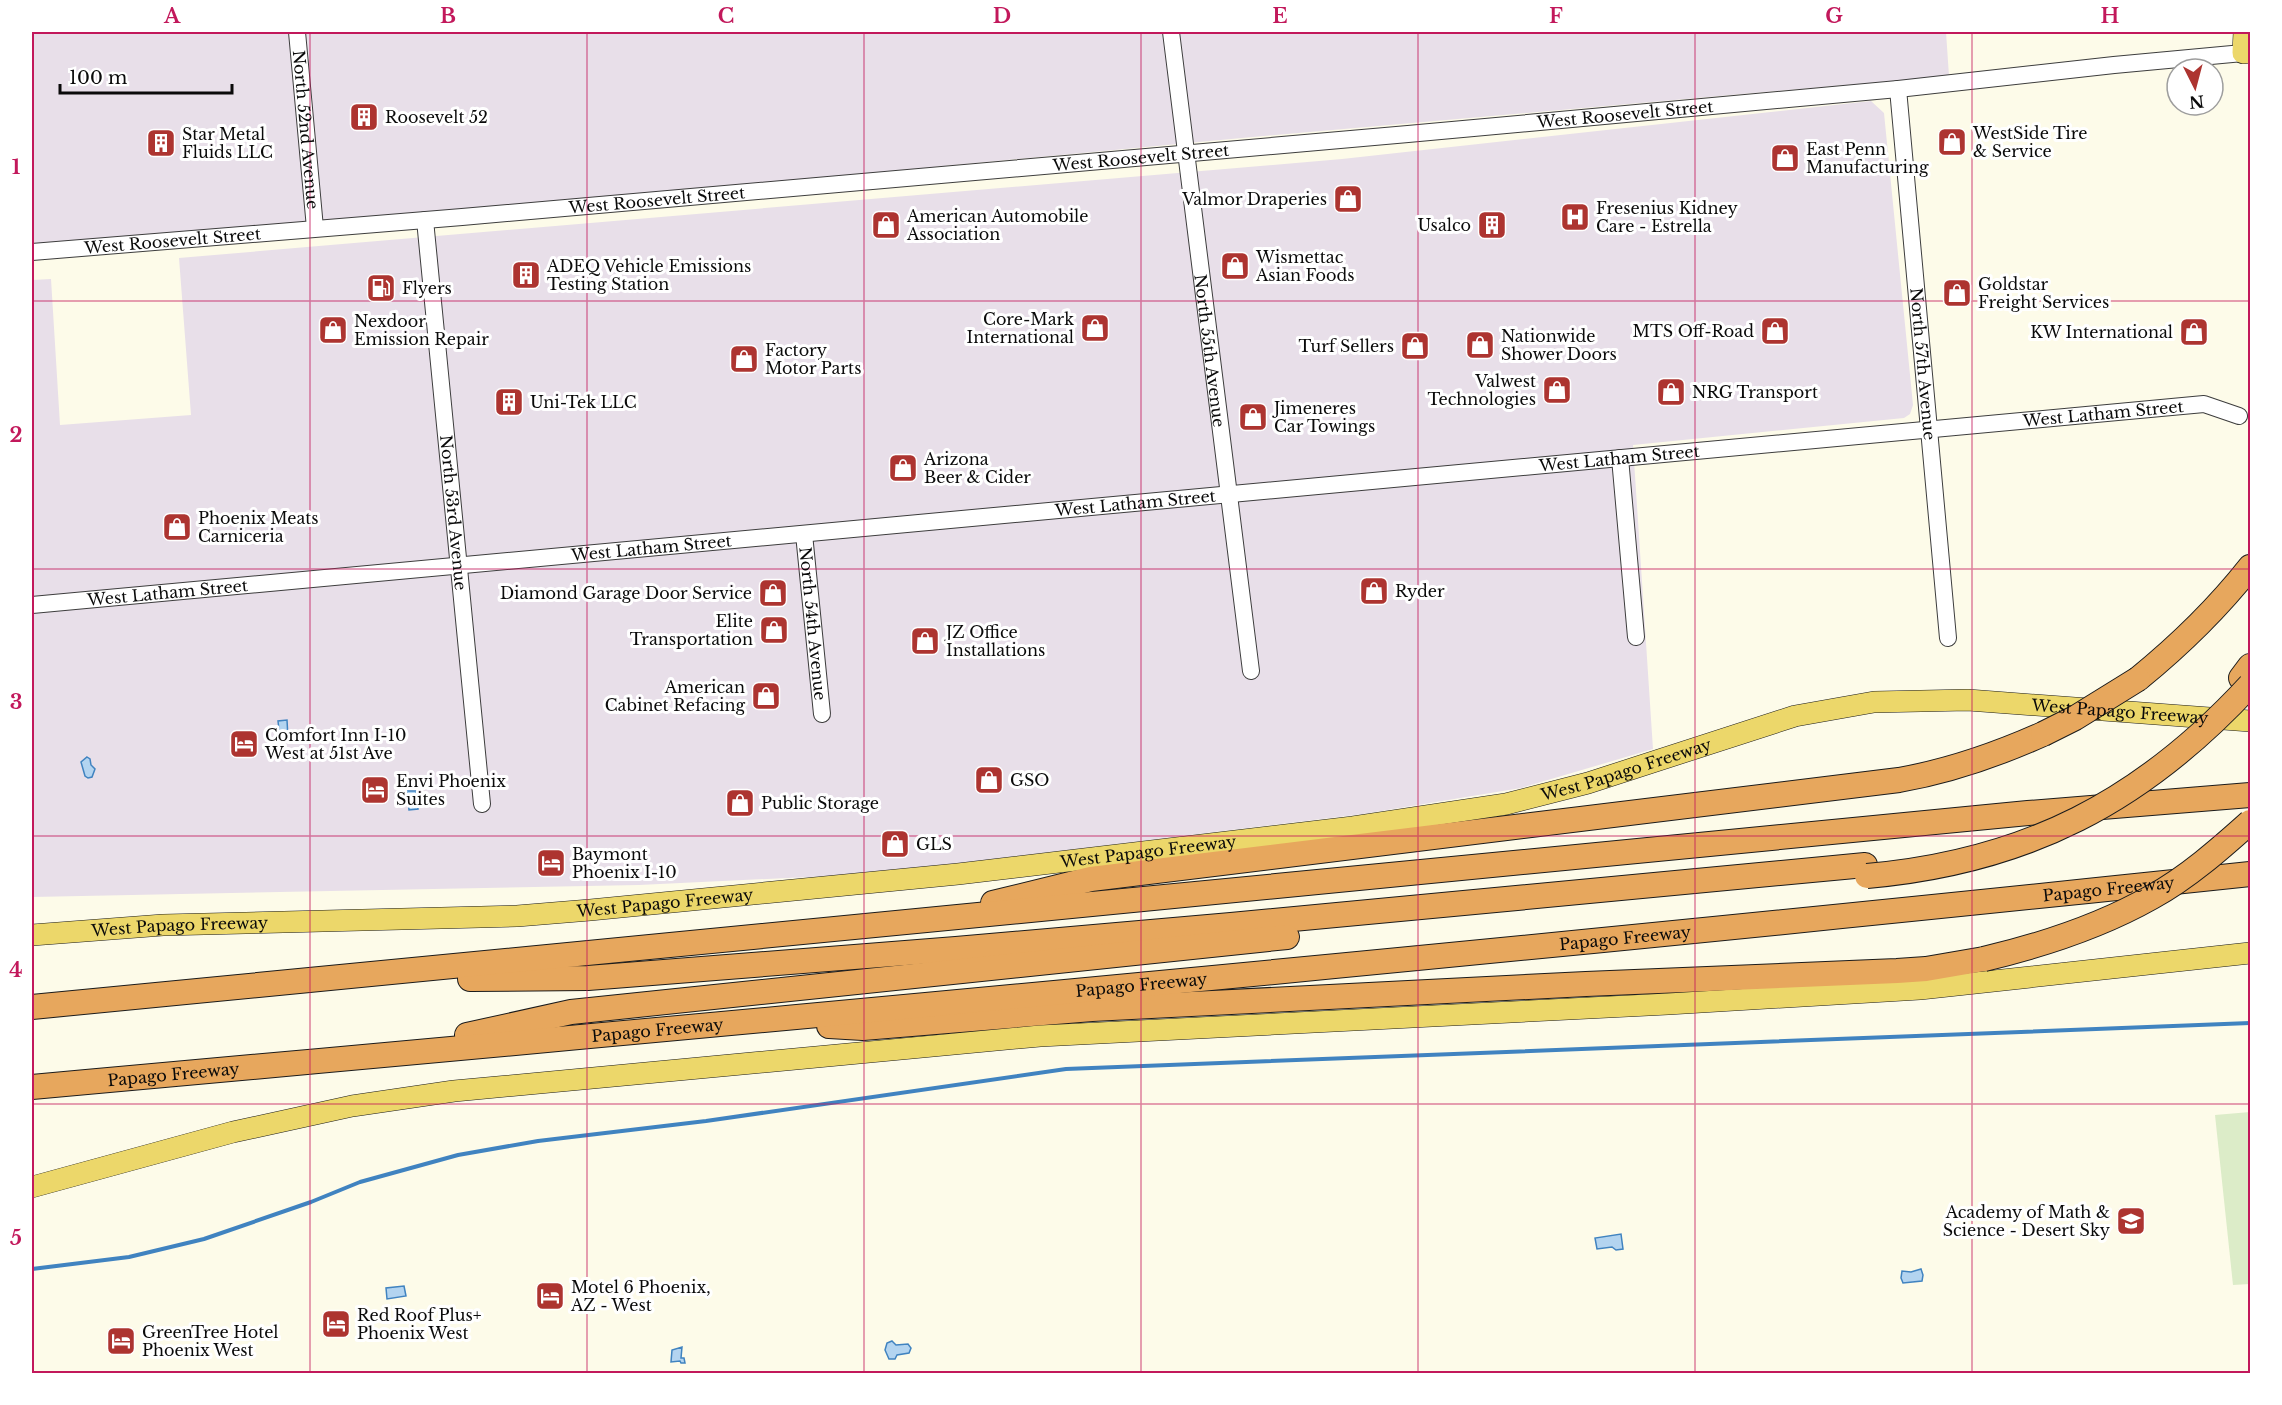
<svg xmlns="http://www.w3.org/2000/svg" width="2282" height="1405" font-family="'Libre Baskerville',serif">
<style>
.industrial{fill:#e8dfe9}
.pitch{fill:#dcecc8}
.water{fill:#b3d4f0;stroke:#4083c0;stroke-width:1.5}
.lines{fill:none;stroke-linecap:round;stroke-linejoin:round}
.stream{stroke:#4083c0;stroke-width:4}
.minor-casing{stroke:#3d3d3d;stroke-width:18}
.major-casing{stroke:#1b1b1b;stroke-width:22}
.highway-casing{stroke:#1b1b1b;stroke-width:26}
.minor{stroke:#fff;stroke-width:16}
.major{stroke:#ecd76a;stroke-width:21}
.highway{stroke:#e7a75d;stroke-width:24}
.highway-bridge-casing{stroke:#1b1b1b;stroke-width:26;stroke-linecap:butt}
.highway-bridge{stroke:#e7a75d;stroke-width:24}
.grid{fill:none;stroke:#c2185b;stroke-width:1.5;stroke-opacity:0.55}
.labels{text-anchor:middle;stroke-width:6;stroke-linejoin:round;paint-order:stroke}
.street-label{font-size:16px;fill:#0a0a0a;stroke:#fff}
.poi-label{font-size:16px;fill:#0a0a0a;stroke:#fff;text-anchor:start}
.neatline{fill:none;stroke:#c2185b;stroke-width:2}
.grid-label{font-size:20px;text-anchor:middle;font-weight:bold;fill:#c2185b}
</style>
<rect width="100%" height="100%" fill="#fdfbe9"/>
<path class="industrial" d="M32,32H1946L1949,76L1242,138L32,252Z
M1871,101L1884,113L1913,405L1910,414L1904,418L1633,445L1653,749L1521,788L1363,814L871,874L639,885L32,897V280L51,279L60,425L191,415L179,258L1342,159Z"/>
<path class="pitch" d="M2250,1112V1284L2233,1285L2215,1115Z"/>
<path class="water" d="M287,720L288,738L280,739L278,721Z
M87,757L90,759L91,765L95,769L92,777L88,778L85,776L81,762Z
M407,791H416L418,809L409,810Z
M1621,1234L1623,1249L1616,1250L1612,1247L1597,1249L1595,1238Z
M1921,1269L1923,1275L1922,1281L1903,1283L1901,1278L1902,1271L1911,1272Z
M404,1286L406,1296L387,1299L386,1288Z
M892,1341L896,1345L908,1344L911,1348L909,1353L897,1355L895,1359H889L885,1350L887,1343Z
M682,1347L681,1358H684L685,1363H681L680,1361L671,1362L672,1350Z"/>
<g class="lines">
<path class="stream" d="M32,1269L129,1257L204,1239L311,1202L360,1182L458,1155L538,1141L706,1121L1066,1069L2250,1023"/>
<g class="minor-casing">
<g id="minor">
<path id="s1" d="M297,32L315,228"/>
<path id="s2" d="M1171,32C1196,245 1223,458 1251,671"/>
<path id="s3" d="M1898,89L1948,638"/>
<path id="s4" d="M425,220L482,804"/>
<path id="s5" d="M32,252L462,217L1408,134L1898,89L2114,65L2243,53"/>
<path d="M1620,458L1636,637"/>
<path id="s6" d="M804,534L822,714"/>
<path id="s7" d="M32,605L2204,404L2239,416"/>
</g>
</g>
<g class="major-casing">
<g id="major">
<path d="M2244,32L2243,53L2250,52"/>
<path id="s8" d="M32,935L163,925L517,916L590,910L958,874L1353,827L1506,804L1588,783L1795,716L1874,702L1968,700L2250,721"/>
<path d="M32,1187L233,1132L352,1106L454,1091L1040,1036L1668,1004L1920,989L2250,953"/>
</g>
</g>
<g class="highway-casing">
<g id="highway">
<path d="M2241,678L2250,666"/>
<path d="M2138,679C2181,644 2216,610 2250,567"/>
<path d="M993,903L1091,879L1899,780C1950,771 1996,755 2043,734"/>
<path d="M470,979L588,978L956,949L1231,925L1865,865"/>
<path d="M32,1007L2028,813L2250,795"/>
<path d="M829,1026L863,1028L1092,1009L1586,984L1897,971L1926,969L1984,959"/>
<path d="M467,1035L571,1012L1287,937"/>
<path id="s9" d="M32,1087C772,1020 1512,952 2250,874"/>
</g>
</g>
<use href="#minor" class="minor"/>
<use href="#major" class="major"/>
<use href="#highway" class="highway"/>
<g class="highway-bridge-casing">
<path id="highway-bridge" d="M2043,734L2075,718L2138,679
M1867,876C2026,862 2142,802 2250,685
M1984,959C2043,945 2099,927 2152,897C2187,878 2221,848 2250,822"/>
</g>
<use href="#highway-bridge" class="highway-bridge"/>
</g>
<path class="grid" d="M310,32V1374M587,32V1374M864,32V1374M1141,32V1374M1418,32V1374M1695,32V1374M1972,32V1374M32,301H2250M32,569H2250M32,836H2250M32,1104H2250"/>
<defs>
<g id="building-square" transform="scale(1.5)"><rect x="-9" y="-9" width="18" height="18" rx="4" fill="#ad3430" stroke="#fff"/><path d="M-4-6H4V6H1V3H-1V6H-4ZM-2.5-4.3h1.7v1.8h-1.7ZM.8-4.3h1.7v1.8H.8ZM-2.5-1h1.7V.8h-1.7ZM.8-1h1.7V.8H.8Z" fill="#fff"/></g>
<g id="shop-square" transform="scale(1.5)"><rect x="-9" y="-9" width="18" height="18" rx="4" fill="#ad3430" stroke="#fff"/><path d="M-5-2.5h2.3a2.7 3.5 0 0 1 5.4 0H5L5.5 6h-11ZM-1.5-2.5h3a1.5 2.3 0 0 0-3 0Z" fill="#fff"/></g>
<g id="hospital-square" transform="scale(1.5)"><rect x="-9" y="-9" width="18" height="18" rx="4" fill="#ad3430" stroke="#fff"/><path d="M-5-5h3v3.5h4V-5h3V5h-3V1.5h-4V5h-3Z" fill="#fff"/></g>
<g id="fuel-square" transform="scale(1.5)"><rect x="-9" y="-9" width="18" height="18" rx="4" fill="#ad3430" stroke="#fff"/><path d="M-5.5-6h7V0h2V4h1.3V-2.5L3-4.5l.8-.8L6-3V5H2.5V1h-1V6h-7ZM-4.2-4.7v3.2H.2V-4.7Z" fill="#fff"/></g>
<g id="hotel-square" transform="scale(1.5)"><rect x="-9" y="-9" width="18" height="18" rx="4" fill="#ad3430" stroke="#fff"/><path d="M-6-4.5h1.5V1H6V5H4.5V3h-9V5H-6ZM-4 0a1.8 1.8 0 1 1 3.6 0ZM.5 0V-2.5h3Q6-2.5 6 0Z" fill="#fff"/></g>
<g id="school-square" transform="scale(1.5)"><rect x="-9" y="-9" width="18" height="18" rx="4" fill="#ad3430" stroke="#fff"/><path d="M0-5L7-2L0 1L-7-2ZM-4 1L0 2.5L4 1V4Q0 6-4 4Z" fill="#fff"/></g>
</defs>
<g fill-rule="evenodd">
<use href="#building-square" x="364" y="117"/>
<use href="#shop-square" x="1952" y="142"/>
<use href="#building-square" x="161" y="143"/>
<use href="#shop-square" x="1785" y="158"/>
<use href="#shop-square" x="1348" y="199"/>
<use href="#hospital-square" x="1575" y="217"/>
<use href="#shop-square" x="886" y="225"/>
<use href="#building-square" x="1492" y="225"/>
<use href="#shop-square" x="1235" y="266"/>
<use href="#building-square" x="526" y="275"/>
<use href="#fuel-square" x="381" y="288"/>
<use href="#shop-square" x="1957" y="293"/>
<use href="#shop-square" x="1095" y="328"/>
<use href="#shop-square" x="333" y="330"/>
<use href="#shop-square" x="1775" y="331"/>
<use href="#shop-square" x="2194" y="332"/>
<use href="#shop-square" x="1480" y="345"/>
<use href="#shop-square" x="1415" y="346"/>
<use href="#shop-square" x="744" y="359"/>
<use href="#shop-square" x="1557" y="390"/>
<use href="#shop-square" x="1671" y="392"/>
<use href="#building-square" x="509" y="402"/>
<use href="#shop-square" x="1253" y="417"/>
<use href="#shop-square" x="903" y="468"/>
<use href="#shop-square" x="177" y="527"/>
<use href="#shop-square" x="1374" y="591"/>
<use href="#shop-square" x="773" y="593"/>
<use href="#shop-square" x="774" y="630"/>
<use href="#shop-square" x="925" y="641"/>
<use href="#shop-square" x="766" y="696"/>
<use href="#hotel-square" x="244" y="744"/>
<use href="#shop-square" x="989" y="780"/>
<use href="#hotel-square" x="375" y="790"/>
<use href="#shop-square" x="740" y="803"/>
<use href="#shop-square" x="895" y="844"/>
<use href="#hotel-square" x="551" y="863"/>
<use href="#school-square" x="2131" y="1221"/>
<use href="#hotel-square" x="550" y="1296"/>
<use href="#hotel-square" x="336" y="1324"/>
<use href="#hotel-square" x="121" y="1341"/>
</g>
<g class="labels">
<g class="street-label">
<text dy="6" stroke="none"><textPath href="#s5" startOffset="1599">West Roosevelt Street</textPath></text>
<text dy="6" stroke="none"><textPath href="#s1" startOffset="98">North 52nd Avenue</textPath></text>
<text dy="6" stroke="none"><textPath href="#s5" startOffset="1113">West Roosevelt Street</textPath></text>
<text dy="6" stroke="none"><textPath href="#s5" startOffset="627">West Roosevelt Street</textPath></text>
<text dy="6" stroke="none"><textPath href="#s5" startOffset="141">West Roosevelt Street</textPath></text>
<text dy="6" stroke="none"><textPath href="#s2" startOffset="321">North 55th Avenue</textPath></text>
<text dy="6" stroke="none"><textPath href="#s3" startOffset="276">North 57th Avenue</textPath></text>
<text dy="6" stroke="none"><textPath href="#s7" startOffset="2080">West Latham Street</textPath></text>
<text dy="6" stroke="none"><textPath href="#s7" startOffset="1594">West Latham Street</textPath></text>
<text dy="6" stroke="none"><textPath href="#s7" startOffset="1108">West Latham Street</textPath></text>
<text dy="6" stroke="none"><textPath href="#s4" startOffset="294">North 53rd Avenue</textPath></text>
<text dy="6" stroke="none"><textPath href="#s7" startOffset="622">West Latham Street</textPath></text>
<text dy="6" stroke="none"><textPath href="#s7" startOffset="136">West Latham Street</textPath></text>
<text dy="6" stroke="none"><textPath href="#s6" startOffset="90">North 54th Avenue</textPath></text>
<text dy="6" stroke="none"><textPath href="#s8" startOffset="2110">West Papago Freeway</textPath></text>
<text dy="6" stroke="none"><textPath href="#s8" startOffset="1606">West Papago Freeway</textPath></text>
<text dy="6" stroke="none"><textPath href="#s8" startOffset="1120">West Papago Freeway</textPath></text>
<text dy="6" stroke="none"><textPath href="#s9" startOffset="2086">Papago Freeway</textPath></text>
<text dy="6" stroke="none"><textPath href="#s8" startOffset="634">West Papago Freeway</textPath></text>
<text dy="6" stroke="none"><textPath href="#s8" startOffset="148">West Papago Freeway</textPath></text>
<text dy="6" stroke="none"><textPath href="#s9" startOffset="1600">Papago Freeway</textPath></text>
<text dy="6" stroke="none"><textPath href="#s9" startOffset="1114">Papago Freeway</textPath></text>
<text dy="6" stroke="none"><textPath href="#s9" startOffset="628">Papago Freeway</textPath></text>
<text dy="6" stroke="none"><textPath href="#s9" startOffset="142">Papago Freeway</textPath></text>
</g>
<g class="poi-label">
<text x="385" y="123">Roosevelt 52</text>
<text x="1973" y="139">WestSide Tire<tspan x="1973" dy="18">&amp; Service</tspan></text>
<text x="182" y="140">Star Metal<tspan x="182" dy="18">Fluids LLC</tspan></text>
<text x="1806" y="155">East Penn<tspan x="1806" dy="18">Manufacturing</tspan></text>
<text x="1327" y="205" text-anchor="end">Valmor Draperies</text>
<text x="1596" y="214">Fresenius Kidney<tspan x="1596" dy="18">Care - Estrella</tspan></text>
<text x="907" y="222">American Automobile<tspan x="907" dy="18">Association</tspan></text>
<text x="1471" y="231" text-anchor="end">Usalco</text>
<text x="1256" y="263">Wismettac<tspan x="1256" dy="18">Asian Foods</tspan></text>
<text x="547" y="272">ADEQ Vehicle Emissions<tspan x="547" dy="18">Testing Station</tspan></text>
<text x="1978" y="290">Goldstar<tspan x="1978" dy="18">Freight Services</tspan></text>
<text x="402" y="294">Flyers</text>
<text x="1074" y="325" text-anchor="end">Core-Mark<tspan x="1074" dy="18">International</tspan></text>
<text x="354" y="327">Nexdoor<tspan x="354" dy="18">Emission Repair</tspan></text>
<text x="1754" y="337" text-anchor="end">MTS Off-Road</text>
<text x="2173" y="338" text-anchor="end">KW International</text>
<text x="1501" y="342">Nationwide<tspan x="1501" dy="18">Shower Doors</tspan></text>
<text x="1394" y="352" text-anchor="end">Turf Sellers</text>
<text x="765" y="356">Factory<tspan x="765" dy="18">Motor Parts</tspan></text>
<text x="1536" y="387" text-anchor="end">Valwest<tspan x="1536" dy="18">Technologies</tspan></text>
<text x="1692" y="398">NRG Transport</text>
<text x="530" y="408">Uni-Tek LLC</text>
<text x="1274" y="414">Jimeneres<tspan x="1274" dy="18">Car Towings</tspan></text>
<text x="924" y="465">Arizona<tspan x="924" dy="18">Beer &amp; Cider</tspan></text>
<text x="198" y="524">Phoenix Meats<tspan x="198" dy="18">Carniceria</tspan></text>
<text x="1395" y="597">Ryder</text>
<text x="752" y="599" text-anchor="end">Diamond Garage Door Service</text>
<text x="753" y="627" text-anchor="end">Elite<tspan x="753" dy="18">Transportation</tspan></text>
<text x="946" y="638">JZ Office<tspan x="946" dy="18">Installations</tspan></text>
<text x="745" y="693" text-anchor="end">American<tspan x="745" dy="18">Cabinet Refacing</tspan></text>
<text x="265" y="741">Comfort Inn I-10<tspan x="265" dy="18">West at 51st Ave</tspan></text>
<text x="1010" y="786">GSO</text>
<text x="396" y="787">Envi Phoenix<tspan x="396" dy="18">Suites</tspan></text>
<text x="761" y="809">Public Storage</text>
<text x="916" y="850">GLS</text>
<text x="572" y="860">Baymont<tspan x="572" dy="18">Phoenix I-10</tspan></text>
<text x="2110" y="1218" text-anchor="end">Academy of Math &amp;<tspan x="2110" dy="18">Science - Desert Sky</tspan></text>
<text x="571" y="1293">Motel 6 Phoenix,<tspan x="571" dy="18">AZ - West</tspan></text>
<text x="357" y="1321">Red Roof Plus+<tspan x="357" dy="18">Phoenix West</tspan></text>
<text x="142" y="1338">GreenTree Hotel<tspan x="142" dy="18">Phoenix West</tspan></text>
</g>
</g>
<rect width="2282" height="1405" fill="none" stroke="#ffffff" stroke-width="66"/>
<g transform="translate(2195 87) rotate(174)"><circle r="28" fill="#ffffff" stroke="#9d9d9d" stroke-width="1.5"/>
<path d="M0-4.5L10 22L0 15L-10 22Z" fill="#ad3430"/>
<text y="-9" font-size="16" font-weight="bold" text-anchor="middle" fill="#0a0a0a">N</text>
</g>
<path d="M60 84v9h172v-9" fill="none" stroke="#0a0a0a" stroke-width="3"/>
<text x="69" y="84" font-size="18" fill="#0a0a0a" stroke="#ffffff" stroke-width="4.5" paint-order="stroke">100 m</text>
<rect x="33" y="33" width="2216" height="1339" class="neatline"/>
<g class="grid-label">
<text x="172" y="23">A</text>
<text x="448" y="23">B</text>
<text x="726" y="23">C</text>
<text x="1002" y="23">D</text>
<text x="1280" y="23">E</text>
<text x="1556" y="23">F</text>
<text x="1834" y="23">G</text>
<text x="2110" y="23">H</text>
<text x="16" y="174">1</text>
<text x="16" y="442">2</text>
<text x="16" y="709">3</text>
<text x="16" y="977">4</text>
<text x="16" y="1245">5</text>
</g>
</svg>
